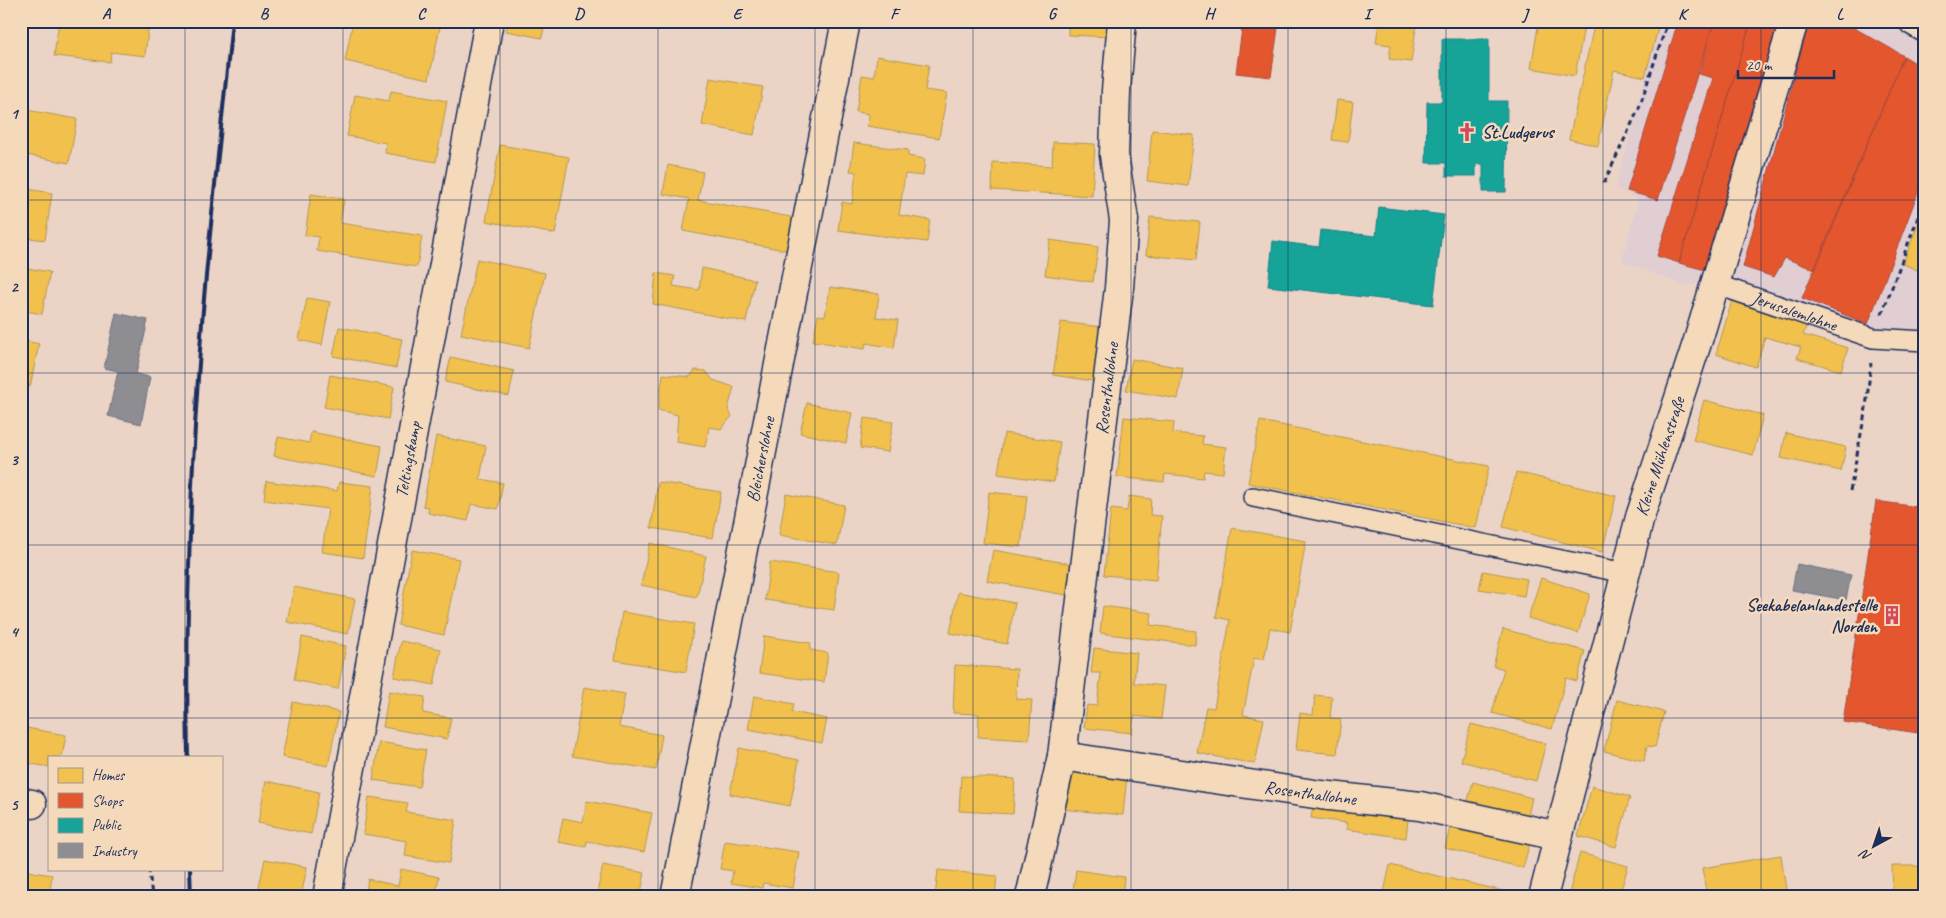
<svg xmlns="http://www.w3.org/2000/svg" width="1946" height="918" font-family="Caveat,sans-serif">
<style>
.built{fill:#e0ced3}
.homes{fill:#f2c14e;stroke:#b29553}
.shops{fill:#e4572e;stroke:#a84b3c}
.public{fill:#17a398;stroke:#188087}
.industry{fill:#8d8d92;stroke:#6b7182}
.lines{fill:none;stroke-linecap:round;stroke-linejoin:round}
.lane-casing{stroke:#1b2f5e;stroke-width:22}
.street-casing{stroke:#1b2f5e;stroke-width:31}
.path{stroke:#1b2f5e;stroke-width:3;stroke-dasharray:5 4;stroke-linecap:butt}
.lane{stroke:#f5d9bb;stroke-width:19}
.street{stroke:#f5d9bb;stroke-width:28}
.rail{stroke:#1b2f5e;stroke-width:4}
.grid{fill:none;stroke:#1b2f5e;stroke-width:1;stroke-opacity:0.55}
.labels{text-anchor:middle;stroke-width:5;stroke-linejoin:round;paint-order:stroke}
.poi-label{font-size:18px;font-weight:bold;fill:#1b2f5e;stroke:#f5d9bb;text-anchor:start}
.street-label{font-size:18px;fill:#1b2f5e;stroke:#f5d9bb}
.neatline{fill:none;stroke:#1b2f5e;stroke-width:2}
.grid-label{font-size:16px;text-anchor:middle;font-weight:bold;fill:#1b2f5e}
</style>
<rect width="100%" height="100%" fill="#ebd4c6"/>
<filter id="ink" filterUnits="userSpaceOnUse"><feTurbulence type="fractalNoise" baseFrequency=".02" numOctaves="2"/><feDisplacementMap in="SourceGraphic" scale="10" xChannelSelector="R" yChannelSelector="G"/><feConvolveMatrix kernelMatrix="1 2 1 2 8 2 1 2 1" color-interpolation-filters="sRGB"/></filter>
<g filter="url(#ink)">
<path class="built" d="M1660,21H1925V341L1873,338L1715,284L1683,285L1622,261L1638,200L1616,188Z"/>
<path class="homes" d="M59,21H149L145,56L111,52L110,62L54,56Z
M353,21H412L440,27L429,79L345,61Z
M508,21H545L542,38L506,31Z
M726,21H756L754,29Z
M1068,21H1111L1110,37L1068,35Z
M1221,21H1243L1242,27L1221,25Z
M1379,21H1417L1411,62L1389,59L1391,45L1376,43Z
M1539,21H1585L1575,76L1531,68Z
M1595,21H1660L1645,77L1614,70L1598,146L1569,139Z
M877,56L929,65L925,90L947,93L939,138L867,126L869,114L856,112L862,75L874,77Z
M710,78L763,87L754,135L702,125Z
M391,91L447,101L436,162L385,153L386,143L347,136L355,95L389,101Z
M1337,100L1353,102L1348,142L1332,140Z
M21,109L77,119L69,163L21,154Z
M1152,130L1194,135L1188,186L1147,181Z
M1053,142L1095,144L1092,196L992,190L993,162L1052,166Z
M854,143L908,150V156L925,159L923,176L905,174L899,215L930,220L927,242L838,230L842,202L852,204L856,172L850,171Z
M500,145L569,157L555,234L486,221Z
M668,165L703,172L698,200L796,218L790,251L683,231L689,199L663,194Z
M21,188L52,193L45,240L21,237Z
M311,194L344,199L340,223L422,236L417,267L317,251L319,237L305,235Z
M1925,204V273L1903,264Z
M1150,217L1200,222L1196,260L1146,255Z
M1050,240L1098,247L1093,282L1045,275Z
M477,259L545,273L529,348L461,334Z
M21,267L50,272L42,314L21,310Z
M702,268L755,280L746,322L653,304L656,273L675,276L673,286L699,290Z
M830,287L879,294L876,317L898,320L894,348L866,343L865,349L813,341L818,315L825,316Z
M307,298L330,302L322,345L299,340Z
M1732,301L1807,324L1803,335L1848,348L1841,371L1797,358L1801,347L1765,337L1756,367L1716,354Z
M1061,322L1101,327L1093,381L1053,375Z
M339,327L402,339L396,368L333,356Z
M21,340L39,344L30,387L21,386Z
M451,357L514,371L509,396L445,382Z
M1132,359L1183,368L1178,399L1126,390Z
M695,370L706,371L713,380L734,387L728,409L732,416L721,429L709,427L705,447L676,442L678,415L658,410L663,374L690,377Z
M330,375L394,387L388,419L324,407Z
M1704,400L1763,415L1753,455L1693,440Z
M807,403L852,413L846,443L800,433Z
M1124,417L1174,422L1173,433L1203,436L1202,444L1226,447L1223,473L1204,471L1203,478L1165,474L1164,482L1117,477Z
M864,418L893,422L888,452L860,448Z
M1260,421L1489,466L1476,528L1248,483Z
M311,432L382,446L377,476L274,456L278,437L309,443Z
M1004,433L1060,442L1054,482L998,474Z
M1786,433L1846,447L1841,471L1781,458Z
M436,436L486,446L480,479L503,483L498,509L471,504L468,521L428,513L429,507L423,506Z
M1516,472L1616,496L1602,552L1503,527Z
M266,481L337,491L339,482L373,486L363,558L322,552L328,509L264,500Z
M658,482L721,492L713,538L651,528Z
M989,492L1027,496L1021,547L983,543Z
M786,494L844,505L837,545L779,535Z
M1129,496L1151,499L1150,515L1162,516L1156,580L1104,575L1111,509L1127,511Z
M1232,528L1306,541L1290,632L1270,628L1264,660L1254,658L1243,715L1264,719L1255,764L1197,753L1206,707L1214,708L1230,620L1216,617Z
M650,543L706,556L697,597L641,585Z
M412,550L459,559L444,635L398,625Z
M993,550L1072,564L1066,595L987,581Z
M770,562L839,572L834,610L765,600Z
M1483,571L1527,579L1524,596L1479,589Z
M1541,578L1590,594L1578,633L1528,618Z
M294,587L355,599L348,634L287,622Z
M958,592L1015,603L1007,644L950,633Z
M1103,606L1152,613L1150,625L1196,631L1195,645L1100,633Z
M622,612L694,624L686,672L615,660Z
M1503,629L1585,651L1577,681L1566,678L1552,729L1492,713L1504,669L1493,666Z
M764,636L811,643L810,650L828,653L824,682L759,673Z
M302,637L346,646L338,689L294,680Z
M401,641L441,649L434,685L394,677Z
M1094,648L1137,653L1134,683L1165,686L1161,719L1134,716L1132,733L1084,728L1087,705L1097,706L1101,673H1091Z
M955,665L1017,669L1016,699L1032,700L1029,740L978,737L979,714L953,713Z
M584,687L625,694L619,727L662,735L656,770L572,756Z
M389,691L425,697L423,713L451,718L447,739L383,727Z
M1315,695L1332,697L1330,718L1341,719L1337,754L1296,750L1300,713L1313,715Z
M754,696L794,704L792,712L827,719L822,743L748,729Z
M1617,700L1664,712L1655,747L1647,746L1644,761L1604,751Z
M293,702L339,712L328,766L282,757Z
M1471,724L1546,743L1536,781L1461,761Z
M21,727L66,735L62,757H49V767L21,762Z
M379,742L426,750L419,787L373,780Z
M739,748L799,760L790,806L730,794Z
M1064,770L1127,776L1123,815L1061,809Z
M961,776L1015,779L1013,814L959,811Z
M266,781L319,792L311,834L258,823Z
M1473,782L1532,798L1527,820L1467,804Z
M1592,786L1630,797L1616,847L1578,836Z
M369,797L408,803L406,812L456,820L449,863L405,856L407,841L363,834Z
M587,801L652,813L644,852L587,841L586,847L558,842L563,818L583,822Z
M1313,806L1409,811L1406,838L1346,829L1347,823L1311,818Z
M1453,815L1532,835L1523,868L1445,848Z
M725,841L799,852L793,888L763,883L762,888L731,883L733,871L720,869Z
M1580,853L1628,866L1619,897H1568Z
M1781,855L1787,897H1707L1702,868Z
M265,859L307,867L301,897H257Z
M603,865L645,873L640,897H596Z
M1390,865L1517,894L1516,897H1383Z
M1892,866H1925V897H1893Z
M401,869L439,877L435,897L403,892L402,897H365L368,879L398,886Z
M21,870L52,875L49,897H21Z
M938,870L997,876L995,897H935Z
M1076,870L1124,877L1122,897H1072Z
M123,893V897L70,896Z"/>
<path class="shops" d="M1243,21H1279L1271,77L1236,73Z
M1678,21H1714L1658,200L1627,191Z
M1714,21H1751L1679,263L1657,256L1713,78L1699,74Z
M1751,21H1784L1709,271L1679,263Z
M1809,21H1842L1904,56L1815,270L1785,258L1774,277L1743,267Z
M1904,56L1925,69V174L1868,324L1802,298Z
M1876,501L1925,508V734L1843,722Z"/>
<path class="public" d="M1442,39H1489V101H1507L1506,192H1483V164H1476V176H1446V163H1426L1427,102H1442Z
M1379,207L1444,215L1433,305L1268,286L1273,241L1319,247L1321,230L1376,236Z"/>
<path class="industry" d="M116,313L148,320L136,374L150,377L141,424L108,416L118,371L104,368Z
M1797,564L1851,575L1846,600L1792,590Z"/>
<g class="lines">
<g class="lane-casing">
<g id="lane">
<path id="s1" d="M1715,284L1873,338L1925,341"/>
<path d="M1253,497L1625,573"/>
</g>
</g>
<g class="street-casing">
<g id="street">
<path d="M1913,21L1925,28"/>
<path id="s2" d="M1062,756L1321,795L1420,806L1558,836"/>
<path d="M21,802L32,804"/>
<path id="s3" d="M327,897L489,21"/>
<path id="s4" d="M675,897L846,21"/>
<path id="s5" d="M1030,897L1062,756L1119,288L1124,220L1114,155L1116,91L1122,21"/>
<path id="s6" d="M1543,897L1640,517L1699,337L1794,21"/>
</g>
</g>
<path class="path" d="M1604,183L1639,108L1668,21
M1882,314L1925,198
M1850,491L1866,408L1871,363
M149,869L152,897"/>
<use href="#lane" class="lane"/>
<use href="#street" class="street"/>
<path class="rail" d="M188,757C185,612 191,466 202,322C210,222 222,122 232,21
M190,869L191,897"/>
</g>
</g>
<path class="grid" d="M185,21V757M343,21V897M500,21V897M658,21V897M815,21V897M973,21V897M1131,21V897M1288,21V897M1446,21V897M1603,21V897M1761,21V897M21,200H1925M21,373H1925M21,545H1925M21,718H1925M185,869V897"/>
<defs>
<g id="church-bare" transform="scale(1.5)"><path d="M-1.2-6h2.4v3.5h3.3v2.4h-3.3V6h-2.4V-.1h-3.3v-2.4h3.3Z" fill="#d1495b" stroke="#f5d9bb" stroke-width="2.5" paint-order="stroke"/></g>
<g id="building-bare" transform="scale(1.5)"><path d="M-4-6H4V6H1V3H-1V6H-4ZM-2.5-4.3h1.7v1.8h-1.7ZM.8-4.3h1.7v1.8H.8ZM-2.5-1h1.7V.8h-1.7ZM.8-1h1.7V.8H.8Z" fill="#d1495b" stroke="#f5d9bb" stroke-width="2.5" paint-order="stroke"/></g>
</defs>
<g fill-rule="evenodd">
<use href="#church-bare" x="1467" y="132"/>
<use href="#building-bare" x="1892" y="615"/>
</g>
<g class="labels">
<g class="poi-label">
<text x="1482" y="138">St.Ludgerus</text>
<text x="1877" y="611" text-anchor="end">Seekabelanlandestelle<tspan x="1877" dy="21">Norden</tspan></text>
</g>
<g class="street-label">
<text dy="6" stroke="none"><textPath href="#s1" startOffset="84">Jerusalemlohne</textPath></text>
<text dy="6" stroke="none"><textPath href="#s5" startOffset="515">Rosenthallohne</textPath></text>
<text dy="6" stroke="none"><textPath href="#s6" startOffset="456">Kleine Mühlenstraße</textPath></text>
<text dy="6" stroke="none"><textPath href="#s3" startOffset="445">Teltingskamp</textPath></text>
<text dy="6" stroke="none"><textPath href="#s4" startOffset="446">Bleicherslohne</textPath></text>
<text dy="6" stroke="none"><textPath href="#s2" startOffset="251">Rosenthallohne</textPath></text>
</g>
</g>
<rect width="1946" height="918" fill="none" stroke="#f5d9bb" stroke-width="55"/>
<rect x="48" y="756" width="175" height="115" fill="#f5d9bb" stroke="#9e9596"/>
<rect x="58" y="768" width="25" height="15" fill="#f2c14e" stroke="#9e9596"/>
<text x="92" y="780" font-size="15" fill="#1b2f5e">Homes</text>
<rect x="58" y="793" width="25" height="15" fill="#e4572e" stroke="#9e9596"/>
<text x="92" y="806" font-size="15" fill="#1b2f5e">Shops</text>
<rect x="58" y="818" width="25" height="15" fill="#17a398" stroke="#9e9596"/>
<text x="92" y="830" font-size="15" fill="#1b2f5e">Public</text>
<rect x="58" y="843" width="25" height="15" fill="#8d8d92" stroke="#9e9596"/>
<text x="92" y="856" font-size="15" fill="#1b2f5e">Industry</text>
<g transform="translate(1874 846) rotate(220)" stroke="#f5d9bb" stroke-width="4" paint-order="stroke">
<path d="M0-4L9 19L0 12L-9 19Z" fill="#1b2f5e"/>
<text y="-8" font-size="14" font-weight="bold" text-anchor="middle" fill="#1b2f5e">N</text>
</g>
<path d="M1738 70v8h96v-8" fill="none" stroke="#1b2f5e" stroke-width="2.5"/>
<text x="1746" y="70" font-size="15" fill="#1b2f5e" stroke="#f5d9bb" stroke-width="4" paint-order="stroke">20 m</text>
<rect x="28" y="28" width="1890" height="862" class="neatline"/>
<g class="grid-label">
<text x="106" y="19">A</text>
<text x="264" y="19">B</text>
<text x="421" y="19">C</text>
<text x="579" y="19">D</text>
<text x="737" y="19">E</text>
<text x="894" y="19">F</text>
<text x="1052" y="19">G</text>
<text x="1209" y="19">H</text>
<text x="1367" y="19">I</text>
<text x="1525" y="19">J</text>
<text x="1682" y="19">K</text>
<text x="1840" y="19">L</text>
<text x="14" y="119">1</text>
<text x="14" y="292">2</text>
<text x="14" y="465">3</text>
<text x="14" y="637">4</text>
<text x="14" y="810">5</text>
</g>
</svg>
